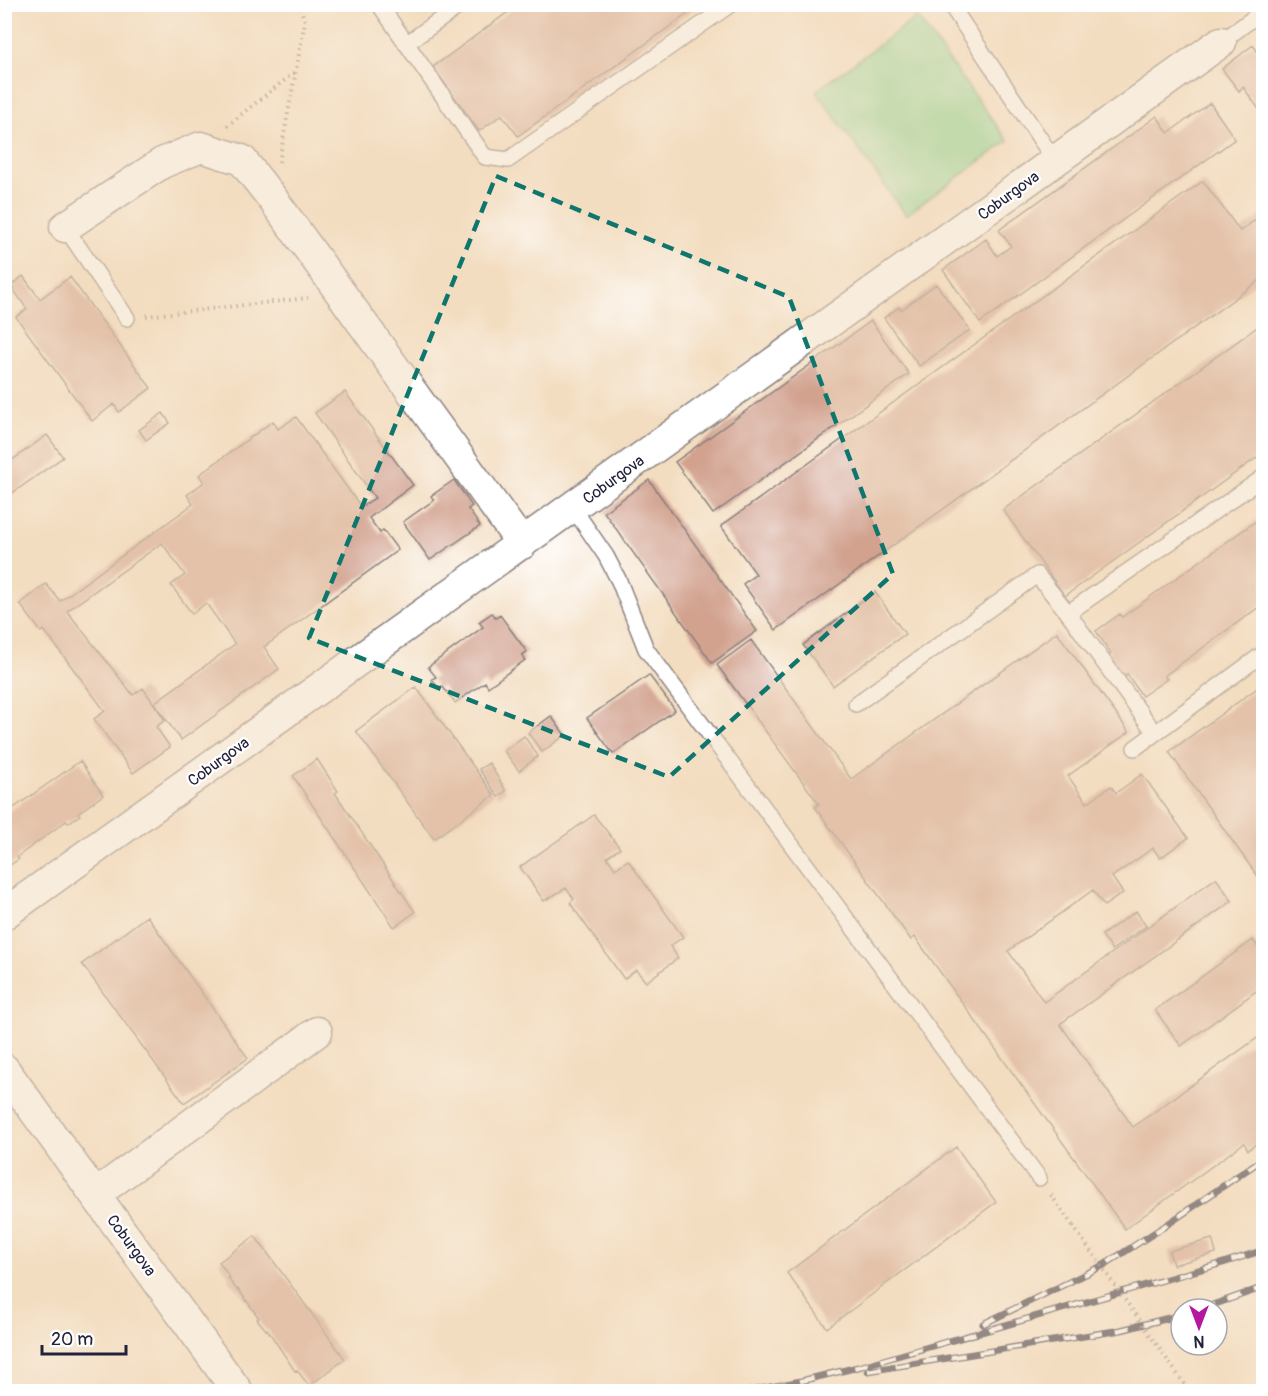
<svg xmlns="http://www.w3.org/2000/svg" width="1268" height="1396" font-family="Pangolin,sans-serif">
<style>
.green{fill:#8bd795;stroke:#567c68;stroke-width:1.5}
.building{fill:#d2a28f}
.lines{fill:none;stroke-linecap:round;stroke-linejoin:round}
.service-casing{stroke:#8a807e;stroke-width:18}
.minor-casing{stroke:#8a807e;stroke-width:33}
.path{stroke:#8a807e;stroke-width:4;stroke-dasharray:1.5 4.5;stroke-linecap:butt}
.service{stroke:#fff;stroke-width:15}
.minor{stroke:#fff;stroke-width:30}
.rail-casing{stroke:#22223b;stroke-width:7}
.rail{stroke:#fff;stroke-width:4.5;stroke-dasharray:14;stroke-linecap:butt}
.path-bridge{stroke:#8a807e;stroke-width:4;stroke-dasharray:1.5 4.5;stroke-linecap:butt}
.marked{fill:none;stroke:#0f766e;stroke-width:4.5;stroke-dasharray:12 8;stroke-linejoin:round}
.labels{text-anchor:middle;stroke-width:4.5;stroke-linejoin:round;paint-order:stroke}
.street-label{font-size:16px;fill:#22223b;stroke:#fff}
</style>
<rect width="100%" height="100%" fill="#fff"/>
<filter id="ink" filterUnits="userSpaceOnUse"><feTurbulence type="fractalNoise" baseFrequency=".0167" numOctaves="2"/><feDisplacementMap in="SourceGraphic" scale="12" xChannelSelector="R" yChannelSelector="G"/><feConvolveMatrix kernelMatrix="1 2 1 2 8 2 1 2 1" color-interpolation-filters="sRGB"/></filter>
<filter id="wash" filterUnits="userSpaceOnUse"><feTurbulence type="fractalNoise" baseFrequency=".008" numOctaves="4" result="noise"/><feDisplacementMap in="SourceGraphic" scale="24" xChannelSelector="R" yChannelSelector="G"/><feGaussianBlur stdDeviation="1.35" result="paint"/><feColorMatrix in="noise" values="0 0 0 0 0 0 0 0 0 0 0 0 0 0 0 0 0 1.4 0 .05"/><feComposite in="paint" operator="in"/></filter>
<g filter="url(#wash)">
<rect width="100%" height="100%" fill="#f3ddc0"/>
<path class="green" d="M917,17L1008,141L906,215L816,91Z"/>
<g id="blocks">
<path class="building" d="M519,4H701L518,136L502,115L479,131L433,67Z
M1253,45L1263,60V115L1243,87L1239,91L1222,69Z
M1210,103L1235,139L980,323L943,270L986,239L997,256L1011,246L999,230L1157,116L1168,133Z
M1203,181L1240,231L1263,214V278L776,630L743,584L756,574L721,526Z
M23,276L40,299L70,277L151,388L119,412L114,404L92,421L16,317L27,309L11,286Z
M936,284L970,330L919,366L884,318L899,307L901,310Z
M871,321L909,374L713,514L675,462Z
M1263,323V453L1065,596L1003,510Z
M345,392L413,485L369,518L380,533L383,530L398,550L264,647L279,669L181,740L154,703L235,644L206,603L192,614L171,585L185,575L162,543L67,611L133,695L143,688L165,720L156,727L170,747L133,773L94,719L105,711L44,630L41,632L20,604L46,584L60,601L193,504L187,495L204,482L199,475L273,421L278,429L296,417L361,507L375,498L315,413Z
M163,413L170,423L146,440L139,430Z
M47,435L63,457L4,499V466Z
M454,480L472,506L468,509L480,526L430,560L403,522L434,500L431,496Z
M649,480L757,631L712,663L604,512Z
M1263,516V604L1164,676L1167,679L1142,696L1127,674L1123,678L1108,656L1111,654L1096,631L1120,614L1122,617Z
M875,592L905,634L833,686L803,645Z
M492,613L496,618L500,615L527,652L522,655L525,660L488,687L485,682L455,703L442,686L438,688L432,679L436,677L428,667L483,627L479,622Z
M1057,632L1129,732L1068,776L1087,803L1111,786L1116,793L1142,774L1188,838L1160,858L1153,848L1112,877L1123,893L1104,906L1093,890L1008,951L1044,1002L1216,878L1232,901L1060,1024L1133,1127L1263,1034V1139L1248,1150L1244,1143L1125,1229L915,937L911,940L815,807L819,804L717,665L751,640L851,779Z
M649,675L675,710L613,754L587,718Z
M1263,684V884L1169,752Z
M416,687L494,795L434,839L356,731Z
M551,716L565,735L542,752L528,733Z
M524,736L538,756L519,771L504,751Z
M317,759L338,791L335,793L415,912L394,927L293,776Z
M80,761L103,795L78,813L80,815L68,823L66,821L17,857L19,859L7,867L4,865V815Z
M489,763L506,791L498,797L479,769Z
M594,815L620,848L607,857L615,869L628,860L683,937L670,946L678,958L646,982L636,970L624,979L570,903L574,899L566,888L544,901L520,867Z
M1136,911L1146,926L1112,950L1102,935Z
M147,916L248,1058L184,1103L82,964Z
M1253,940L1263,955V986L1181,1046L1155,1010Z
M956,1147L996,1202L827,1328L787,1273Z
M255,1236L345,1359L309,1386L297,1370L295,1371L267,1329L266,1330L257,1319L259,1318L238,1289L237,1290L228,1279L230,1278L219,1262Z
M1212,1239L1216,1253L1173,1265L1169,1251Z"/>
</g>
</g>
<g filter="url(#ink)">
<use href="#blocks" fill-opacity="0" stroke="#8a807e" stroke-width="1.5"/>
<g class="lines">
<g class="service-casing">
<path id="service" d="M379,4L485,157L508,160L731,4
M950,4L1055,161
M1221,42L1264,10
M406,44L462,4
M65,227L127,318
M573,508L606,556L619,581L646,649L1039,1178
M1068,613L1155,733
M856,704L1037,575L1068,613L1264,477
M1135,748L1264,653"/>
</g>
<g class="minor-casing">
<path id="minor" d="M65,227L162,163L201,147L242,160L272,198L522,544
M4,914L1221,42
M4,1069L238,1392
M96,1194L317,1032"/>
</g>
<path class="path" d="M227,126L296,71
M279,162L305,21L299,4
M146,316L308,298
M1051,1195L1073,1226"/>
<use href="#service" class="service"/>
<use href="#minor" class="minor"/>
<g class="rail-casing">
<path id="rail" d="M1201,1309L1264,1287
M983,1324L1104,1265L1165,1226L1264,1158
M868,1371L1121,1330L1181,1315
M745,1392L801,1381L862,1366L1223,1263L1264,1250"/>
</g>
<use href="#rail" class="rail"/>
<path class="path-bridge" d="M1073,1226L1190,1392"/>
</g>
</g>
<path d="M0 0H1268V1396H0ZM496,176L789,297L893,574L669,777L309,638Z" fill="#f3ddc0" fill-opacity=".55" fill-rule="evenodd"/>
<path class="marked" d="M496,176L789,297L893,574L669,777L309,638Z"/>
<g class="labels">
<g class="street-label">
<text transform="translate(1008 195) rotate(-36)" y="6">Coburgova</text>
<text transform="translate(613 479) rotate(-36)" y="6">Coburgova</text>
<text transform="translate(218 761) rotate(-36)" y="6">Coburgova</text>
<text transform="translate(132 1245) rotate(54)" y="6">Coburgova</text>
</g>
</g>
<rect width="1268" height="1396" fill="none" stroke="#fff" stroke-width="24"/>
<g transform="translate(1199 1327) rotate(180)"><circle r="28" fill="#ffffff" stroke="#a7a7b1" stroke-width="1.5"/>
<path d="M0-4.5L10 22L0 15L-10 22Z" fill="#b5179e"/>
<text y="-9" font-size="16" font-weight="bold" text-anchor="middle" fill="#22223b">N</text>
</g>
<path d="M42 1345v9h84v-9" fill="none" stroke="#22223b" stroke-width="3"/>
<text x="51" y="1345" font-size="18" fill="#22223b" stroke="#ffffff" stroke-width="4.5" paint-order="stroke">20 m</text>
</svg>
